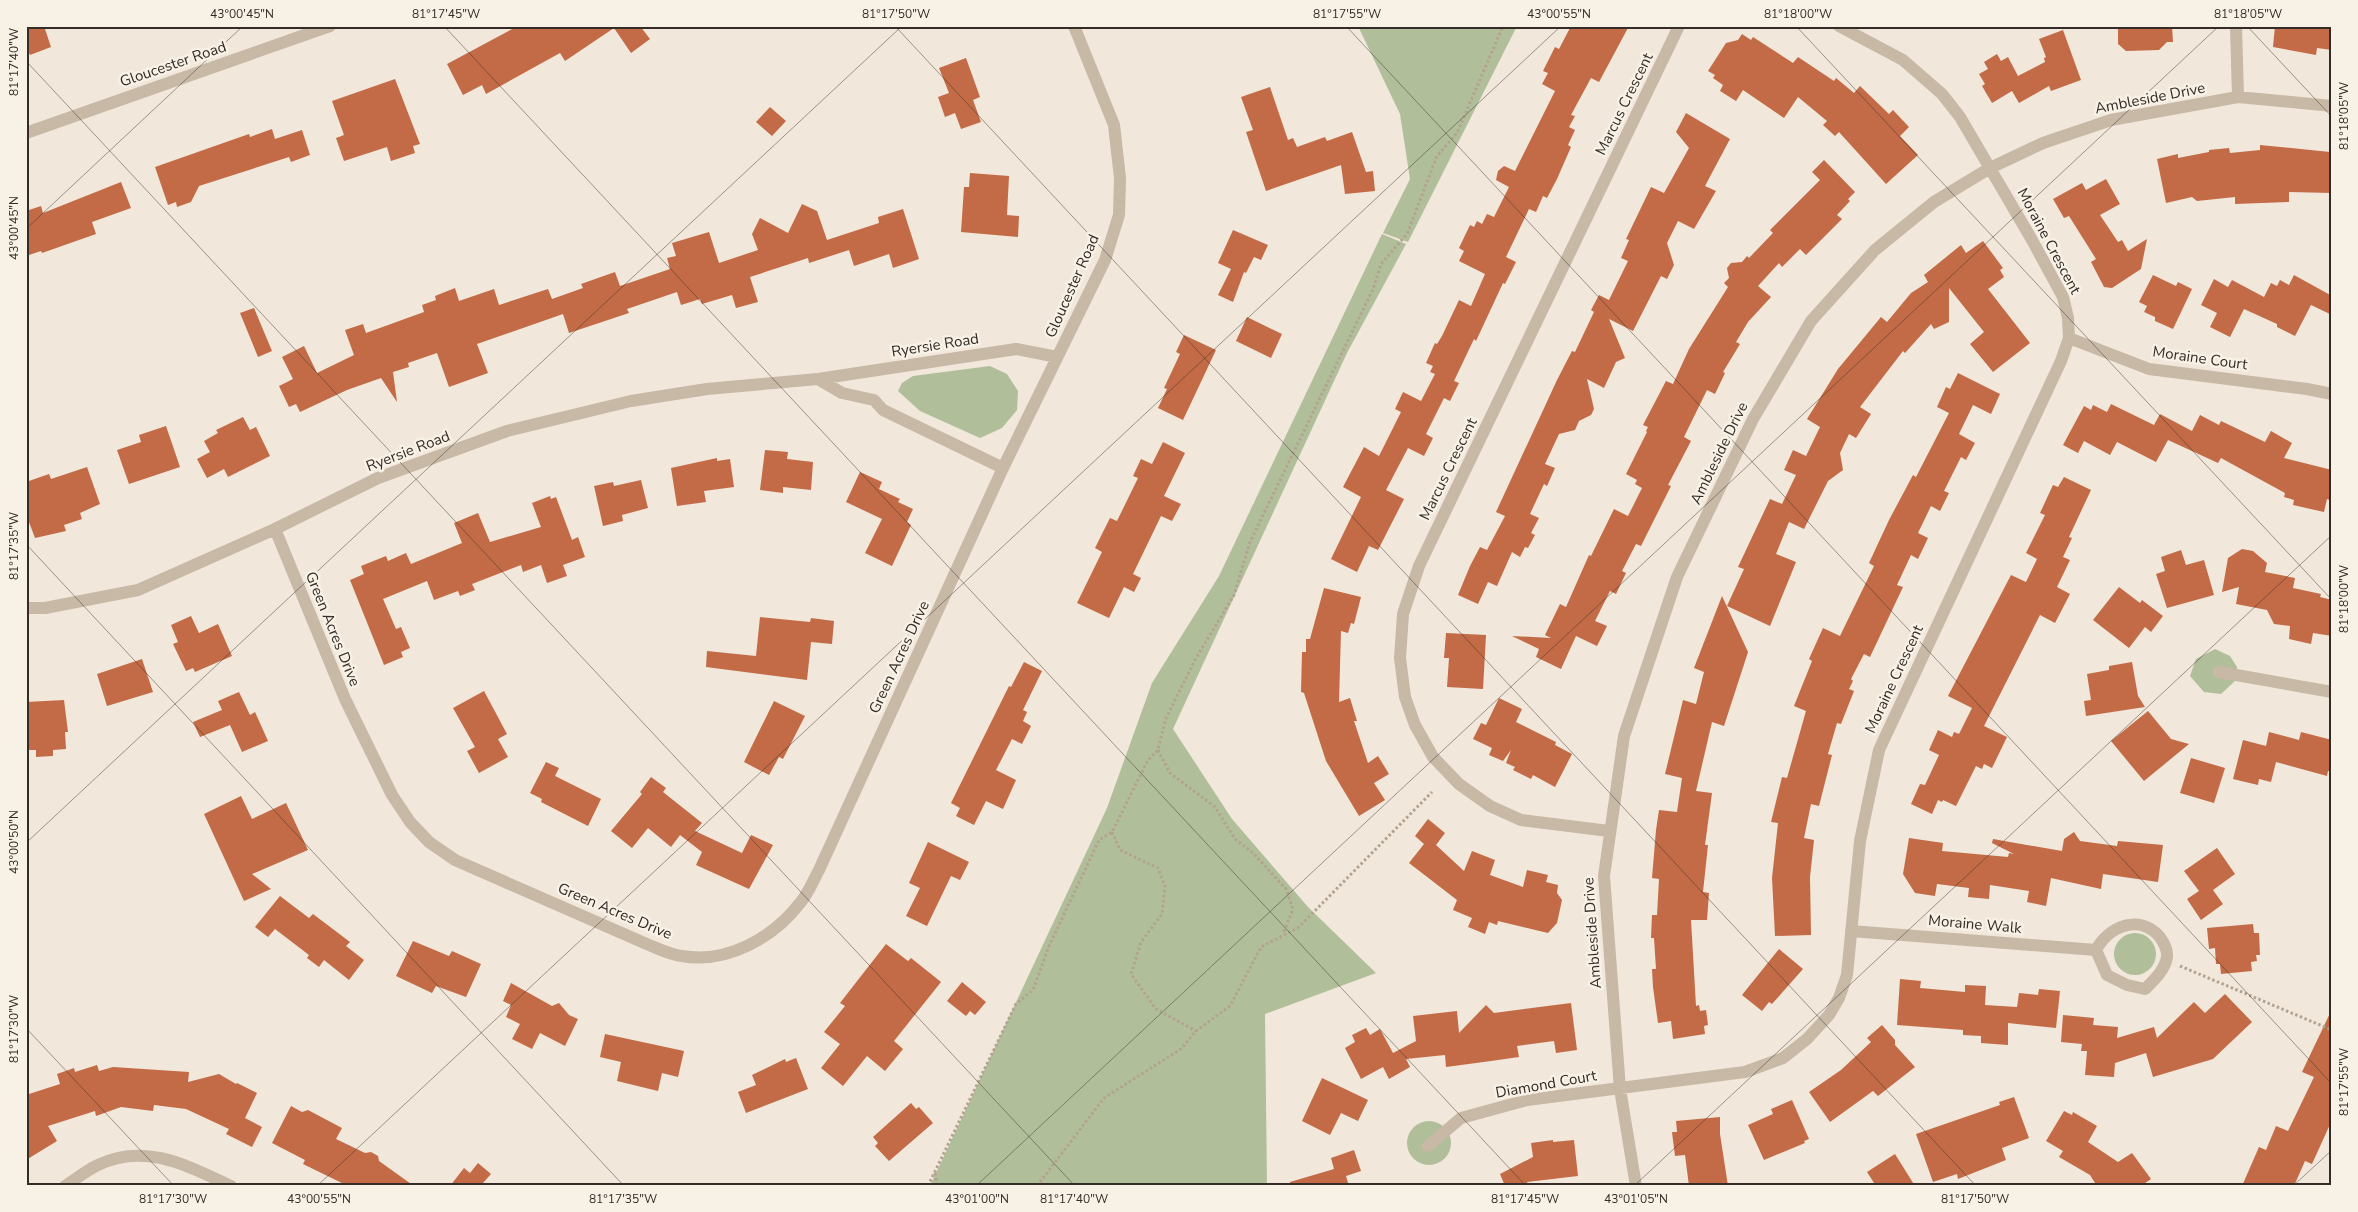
<svg xmlns="http://www.w3.org/2000/svg" width="2358" height="1212" font-family="'Nunito Sans',sans-serif">
<style>
.green{fill:#b0bf9a}
.building{fill:#c26b46}
.lines{fill:none;stroke-linecap:round;stroke-linejoin:round}
.path{stroke:#b4a290;stroke-width:3;stroke-dasharray:2.5 2.5;stroke-linecap:butt}
.minor{stroke:#c8b8a6;stroke-width:12}
.ticks{fill:none;stroke:#342c27;stroke-width:1;stroke-opacity:0.45}
.labels{text-anchor:middle;stroke-width:5;stroke-linejoin:round;paint-order:stroke}
.street-label{font-size:15px;fill:#342c27;stroke:#f8f1e6}
.neatline{fill:none;stroke:#342c27;stroke-width:2}
.ticks-label{font-size:12px;text-anchor:middle;fill:#342c27}
</style>
<rect width="100%" height="100%" fill="#f1e7da"/>
<path class="green" d="M1358,26H1517L1408,242L1383,233L1410,179L1400,114Z
M1382,234L1406,244L1347,353L1173,729L1232,819L1308,907L1376,973L1265,1014L1267,1186H930L1107,808L1152,683L1219,576Z
M990,366L1007,374L1018,391L1017,410L1002,428L980,438L920,411L898,391L902,383L913,376Z
M2215,649L2230,656L2237,667L2236,680L2221,694L2204,692L2190,676L2196,659Z
M2114 954a21 21 0 1 1 42 0a21 21 0 1 1-42 0Z
M1407 1143a22 22 0 1 1 44 0a22 22 0 1 1-44 0Z"/>
<path class="building" d="M26,26H44L51,47L30,55L26,46Z
M518,26H640L650,39L631,53L614,28L565,61L560,53L486,94L482,85L463,95L447,64Z
M1571,26H1629L1599,82L1591,78L1571,115L1575,116L1569,127L1575,130L1568,145L1571,147L1557,179L1547,198L1543,196L1536,212L1529,209L1506,257L1516,262L1505,284L1503,283L1476,341L1474,339L1454,381L1459,383L1450,401L1444,398L1426,434L1433,438L1424,456L1408,448L1386,490L1404,499L1378,550L1369,546L1357,572L1331,559L1361,497L1343,487L1364,447L1379,456L1401,412L1395,409L1403,392L1421,401L1435,374L1430,372L1433,366L1426,363L1435,343L1437,344L1442,336L1459,300L1471,306L1485,274L1459,261L1464,251L1459,248L1470,225L1474,227L1477,221L1482,224L1487,214L1494,217L1509,187L1496,180L1498,171L1504,166L1515,171L1555,91L1542,84L1548,73L1543,71L1555,47L1559,49Z
M2118,26H2172L2173,42H2167L2159,50L2126,51L2118,44Z
M2275,26H2332V50L2317,48L2316,55L2273,47Z
M2063,30L2081,80L2051,91L2049,86L2019,103L2012,91L1992,103L1982,86L1985,84L1979,74L1988,69L1984,62L1997,54L2001,61L2008,57L2018,76L2045,62L2044,58L2046,57L2039,39Z
M1742,34L1751,40L1753,37L1793,63L1798,57L1834,81L1836,78L1854,93L1860,86L1889,114L1893,110L1909,127L1900,136L1918,155L1886,184L1839,132L1835,136L1823,125L1827,121L1798,97L1784,118L1743,90L1736,101L1720,91L1723,85L1713,78L1715,75L1708,71L1726,43L1738,40Z
M966,58L980,97L973,100L981,122L961,129L955,113L945,117L938,97L949,93L939,68Z
M395,79L420,144L413,146L415,153L391,161L387,147L344,161L336,138L344,135L332,101Z
M1270,87L1288,140L1293,138L1297,147L1325,137L1327,141L1352,132L1366,172L1373,171L1375,191L1345,194L1341,165L1266,191L1246,132L1253,130L1241,97Z
M770,107L786,121L772,136L756,122Z
M1686,113L1730,139L1705,186L1716,191L1694,229L1678,221L1667,243L1674,265L1667,279L1661,276L1633,331L1609,319L1625,358L1616,362L1604,388L1587,379L1594,409L1591,415L1579,421L1575,430L1559,434L1545,464L1555,468L1547,486L1544,484L1530,514L1539,518L1531,533L1535,535L1528,548L1525,547L1520,557L1512,552L1497,586L1488,582L1478,604L1458,595L1470,566L1480,547L1487,550L1505,516L1496,512L1557,380L1572,351L1575,352L1594,312L1591,310L1599,295L1609,300L1628,261L1621,258L1629,240L1626,239L1651,187L1664,193L1689,148L1676,132Z
M272,129L275,139L302,130L310,155L291,162L289,157L199,186L191,202L177,207L176,202L168,205L155,167L249,134L250,137Z
M2260,145L2330,152L2332,193L2289,192V202L2235,204V197L2197,201L2192,197L2166,203L2157,159L2178,154V158L2209,152V150L2229,148L2230,153L2260,150Z
M1824,160L1855,192L1848,199L1850,201L1837,215L1842,219L1806,255L1800,249L1782,267L1779,263L1758,286L1771,297L1748,322L1736,342L1740,344L1723,372L1725,373L1715,394L1707,390L1684,437L1691,441L1668,485L1671,486L1641,546L1636,544L1622,571L1626,573L1616,594L1610,591L1595,621L1607,626L1597,646L1576,636L1561,669L1536,657L1539,649L1512,636L1551,638L1545,635L1560,604L1566,607L1589,555L1591,556L1614,509L1628,516L1642,488L1635,484L1637,480L1626,474L1647,432L1646,431L1648,427L1643,425L1666,381L1673,384L1689,349L1728,287L1724,283L1729,278L1727,268L1731,263L1742,262L1747,256L1749,258L1773,233L1770,230L1820,180L1812,172Z
M970,173L1009,176L1007,215L1019,216L1018,237L961,232L964,187H969Z
M2106,179L2120,204L2100,215L2118,242L2122,240L2128,251L2147,239L2141,269L2112,288L2104,287L2091,262L2096,259L2069,216L2064,218L2053,199L2082,183L2086,190Z
M121,182L131,208L92,222L96,234L42,253L41,251L29,255L26,247V211L41,206L43,213Z
M802,204L817,211L827,240L879,223L878,217L903,209L919,259L893,268L889,254L854,266L849,250L809,263L808,258L750,277L758,302L736,308L732,295L702,304L700,299L681,305L677,292L627,309L629,313L569,333L563,314L477,344L488,373L449,387L437,353L408,363L409,367L393,372L397,402L381,378L347,390L300,412L296,404L289,407L279,386L293,379L282,357L304,346L317,373L354,355L345,330L363,324L366,333L424,312L422,305L436,300L435,296L455,288L459,301L494,289L499,305L548,289L552,299L583,288L581,284L615,272L620,286L670,269L667,258L676,256L672,243L709,232L719,263L758,250L752,234L760,218L788,233Z
M1233,230L1268,245L1261,260L1254,257L1246,273L1244,272L1233,302L1218,295L1231,269L1218,263Z
M1983,241L2003,268L2000,270L2004,277L1988,289L2030,343L1993,372L1970,344L1984,332L1949,288V322L1934,329L1931,324L1905,353L1903,351L1860,407L1871,414L1856,438L1849,434L1840,453L1843,470L1828,481L1804,529L1789,522L1776,554L1796,562L1770,626L1727,606L1744,569L1738,567L1770,499L1782,504L1796,475L1784,470L1793,450L1806,456L1820,427L1807,419L1838,369L1881,317L1887,322L1911,293L1928,282L1924,275L1961,245L1966,253Z
M2153,275L2176,286L2178,282L2192,289L2173,329L2155,321V317L2144,312L2147,306L2139,302Z
M2294,275L2332,296V315L2311,305L2295,336L2277,327V324L2244,309L2230,337L2210,327L2217,313L2201,305L2214,279L2228,287L2232,280L2264,297L2271,283L2277,286L2280,280L2289,285Z
M254,308L272,351L258,357L240,313Z
M1247,317L1282,334L1271,358L1236,341Z
M1184,335L1216,350L1183,420L1158,408L1167,389L1164,388L1180,354L1176,352Z
M1958,373L2000,394L1991,414L1973,405L1959,434L1975,443L1966,460L1961,457L1944,491L1949,493L1940,511L1931,506L1918,533L1928,538L1918,559L1911,555L1897,585L1903,587L1870,657L1864,654L1851,679L1853,681L1849,689L1854,691L1841,724L1837,723L1828,754L1832,755L1819,806L1811,804L1804,838L1814,840L1810,877L1811,935L1775,936L1772,878L1778,823L1771,822L1782,777L1787,778L1806,711L1794,706L1812,661L1809,659L1823,628L1840,636L1874,566L1869,563L1889,520L1913,475L1916,477L1949,413L1937,407L1946,387L1950,389Z
M2111,404L2154,425L2160,414L2192,431L2200,415L2219,425L2221,421L2265,442L2271,431L2292,443L2284,458L2332,470V501L2327,499L2324,512L2293,505L2294,500L2284,497L2285,493L2221,458L2218,463L2168,440L2156,462L2117,442L2110,455L2084,441L2078,453L2063,445L2084,406L2091,410L2093,405L2107,412Z
M243,417L250,430L256,427L270,456L228,477L224,469L207,478L197,459L210,452L204,441L218,433L216,430Z
M166,426L180,467L129,484L117,450L141,442L139,435Z
M1163,442L1185,453L1164,496L1181,504L1172,521L1161,516L1133,574L1141,578L1134,592L1124,587L1109,618L1077,603L1102,552L1095,548L1110,518L1117,521L1138,478L1133,476L1141,459L1152,464Z
M765,450L788,452L787,459L813,462L811,490L783,487V493L760,490Z
M717,458V461L730,459L734,487L704,491L706,502L677,506L671,468Z
M87,467L100,504L80,513L82,519L64,525L66,531L35,538L26,514V482L49,474L51,479Z
M860,472L882,482L879,489L900,499L898,502L913,509L907,522L911,525L892,566L865,553L882,519L846,502Z
M2064,477L2091,490L2069,537L2072,538L2063,557L2070,560L2057,587L2070,594L2055,623L2040,615L1984,726L2007,737L1992,768L1984,764L1982,769L1976,766L1956,806L1943,800L1942,802L1938,800L1932,814L1911,804L1920,784L1925,785L1939,755L1929,750L1938,730L1952,737L1954,732L1959,734L1972,708L1948,696L2011,575L2026,582L2037,559L2026,553L2045,515L2040,513L2053,485L2058,487Z
M641,480L648,508L622,515L623,521L603,526L594,486L613,482L614,486Z
M550,496L551,499L556,497L572,540L578,537L585,557L563,565L567,576L547,583L541,565L523,572L521,565L472,584L475,590L460,596L458,591L434,600L427,581L383,599L396,629L401,627L410,648L401,652L403,657L384,665L350,580L364,574L361,566L386,556L388,561L406,553L411,564L462,543L454,523L478,513L490,542L541,527L532,503Z
M2242,549L2253,551L2267,563L2265,572L2295,578L2293,588L2321,594L2320,597L2332,600V636L2313,633L2311,644L2289,639L2290,626L2274,624L2267,610L2236,604L2239,587L2222,592L2228,558Z
M2181,550L2186,565L2204,560L2214,595L2167,608L2156,574L2165,571L2161,557Z
M2119,587L2140,603L2142,600L2163,616L2151,632L2145,627L2129,648L2093,620Z
M1324,588L1361,597L1354,624L1351,623L1348,633L1341,631L1339,702L1350,698L1357,721H1354L1368,763L1378,756L1389,774L1374,783L1385,800L1359,816L1326,761L1304,693L1301,692L1302,652H1306V639H1310Z
M1722,596L1748,652L1724,726L1712,722L1696,791L1712,793L1705,845H1708L1703,892L1709,893L1707,920H1691L1696,1006L1699,1005L1700,1011L1706,1010L1708,1025L1704,1026L1705,1034L1673,1039L1671,1021L1658,1023L1653,987L1652,969H1656L1654,938H1651L1652,915H1657L1659,879L1652,878L1656,830L1659,810L1677,812L1682,778L1665,774L1683,700L1696,704L1704,672L1694,668Z
M191,616L199,633L218,624L232,656L195,672L193,668L186,671L173,644L178,642L171,625Z
M760,617L810,622L811,618L834,621L832,644L811,642L807,680L706,667L707,651L756,656Z
M1446,633L1486,635L1483,689L1447,687L1449,658H1444Z
M142,659L153,692L107,706L97,674Z
M1024,662L1042,671L1023,710L1027,712L1023,721L1031,726L1022,744L1012,739L996,770L1016,780L1003,809L986,801L974,825L956,816L960,808L951,803L1009,686L1011,687Z
M2132,662L2138,696L2145,707L2086,716L2084,701L2091,700L2087,674L2109,670V666Z
M484,691L507,734L498,739L508,757L479,773L467,751L475,747L453,708Z
M239,692L250,715L255,712L268,741L242,752L230,725L200,737L193,722L222,710L218,701Z
M1499,698L1522,709L1516,722L1556,742L1555,745L1572,754L1555,787L1533,775L1531,779L1513,770L1515,767L1506,763L1511,750L1503,761L1489,755L1492,748L1473,739L1481,723L1486,725Z
M64,700L68,732H65L66,749L53,750V756L36,757V750H26V702Z
M774,701L805,716L783,759L779,757L769,775L744,762Z
M2148,711L2171,739L2189,744L2144,781L2111,741Z
M2269,732L2299,740L2301,732L2332,740V771H2328L2327,776L2276,762L2271,782L2259,779L2258,785L2233,779L2243,740L2266,746Z
M2191,758L2225,768L2214,803L2180,793Z
M546,762L559,768L555,776L601,799L588,826L541,802L542,799L530,793Z
M651,777L666,788L663,792L702,823L695,831L742,853L751,835L773,845L749,889L696,865L702,852L680,835L671,847L648,828L632,848L611,831L642,794L640,792Z
M241,796L252,819L286,803L308,850L252,874L271,889L244,901L204,814Z
M1428,819L1445,833L1436,845L1464,871L1472,851L1495,860L1490,875L1523,887L1527,870L1548,875L1546,882L1558,885L1557,893L1562,900L1557,923L1548,933L1498,921L1497,925L1489,922L1485,934L1468,927L1472,918L1453,910L1457,900L1409,863L1424,844L1415,836Z
M2074,832L2080,841L2117,846L2118,841L2163,845L2158,882L2103,874L2101,889L2051,878L2046,906L2027,902L2029,891L1990,885L1989,899L1968,897L1969,888L1937,884L1935,896L1915,893L1903,874L1909,838L1943,843L1942,851L2008,857L2009,853L2014,854L1992,843L1993,839L2062,851L2064,839Z
M928,842L969,862L960,880L951,876L927,926L906,916L920,888L909,883Z
M2217,848L2235,874L2213,890L2223,904L2201,920L2187,899L2199,891L2184,871Z
M280,896L309,918L313,914L350,942L346,946L364,960L349,980L324,960L319,967L307,958L309,955L275,929L268,937L255,927Z
M2253,924L2254,933H2259L2260,955H2256L2257,961L2251,962L2252,971L2221,974L2220,964H2216L2215,948L2209,949L2207,928Z
M413,941L449,956L452,951L481,964L466,997L436,986L432,993L396,976Z
M886,944L908,961L911,958L941,982L894,1041L903,1049L885,1071L867,1056L843,1086L821,1068L840,1044L824,1032L845,1006L840,1003Z
M1779,949L1803,969L1772,1004L1769,1002L1762,1011L1742,995Z
M1900,979L1921,981L1920,988L1965,992V985L1986,986L1985,1005L2017,1007L2019,993L2038,995L2039,989L2060,991L2056,1028L2008,1023V1045L1981,1043V1036L1963,1035V1030L1897,1025Z
M962,982L986,1002L975,1015L970,1011L966,1016L947,1001Z
M511,983L552,1006L559,1003L569,1015L578,1019L565,1046L540,1033L532,1049L512,1039L520,1024L506,1017L511,1005L503,1001Z
M2225,994L2252,1022L2213,1059L2153,1077L2146,1053L2115,1063L2114,1077L2085,1075L2087,1051H2081L2082,1044L2061,1042L2063,1015L2094,1018L2093,1025L2118,1027L2117,1038L2154,1027L2157,1038L2194,1002L2205,1013Z
M1571,1003L1577,1050L1556,1053L1554,1041L1517,1046L1519,1057L1491,1061L1446,1067L1445,1055L1406,1059L1410,1067L1389,1079L1383,1067L1361,1079L1345,1048L1355,1042L1352,1035L1366,1028L1370,1035L1380,1029L1393,1053L1416,1041L1413,1016L1457,1011L1459,1033L1486,1005L1494,1013Z
M2332,1009V1120L2312,1164L2305,1161L2294,1186H2242L2259,1147L2266,1150L2276,1126L2288,1131L2314,1077L2302,1072Z
M1882,1025L1895,1040V1045L1915,1067L1878,1096L1873,1091L1830,1122L1809,1092L1841,1070L1871,1042L1867,1038Z
M605,1034L684,1051L678,1077L662,1073L658,1091L617,1081L621,1062L600,1057Z
M796,1058L808,1089L746,1113L738,1092L756,1085L752,1075L785,1059L786,1062Z
M97,1065L99,1071L113,1067L189,1072L188,1082L219,1074L236,1084L237,1083L257,1093L245,1118L262,1127L252,1147L226,1134L229,1129L186,1109L154,1105L153,1111L121,1107L96,1116L95,1111L48,1126L57,1141L26,1160V1095L60,1084L57,1074L74,1068L75,1072Z
M1322,1078L1368,1100L1358,1121L1341,1113L1330,1135L1302,1121Z
M2014,1097L2029,1138L2002,1148L2006,1160L1958,1179L1957,1174L1933,1182L1916,1134L2000,1105L1999,1102Z
M1792,1100L1809,1139L1804,1141L1805,1143L1764,1160L1748,1125L1773,1114L1771,1109Z
M911,1103L916,1109L919,1107L933,1123L889,1161L875,1146L878,1143L873,1137Z
M291,1106L302,1112L308,1110L342,1128L336,1139L365,1153L371,1152L378,1156L379,1161L414,1186H348L303,1164L305,1160L272,1143Z
M2064,1111L2072,1115L2073,1112L2097,1126L2088,1142L2118,1162L2132,1153L2151,1179L2141,1186H2097L2090,1175L2059,1157L2063,1151L2046,1141Z
M1720,1117V1134L1728,1186H1689L1685,1155L1675,1156L1672,1132H1677L1676,1121Z
M1553,1140V1142L1574,1140L1578,1176L1527,1182L1529,1186H1505L1500,1174L1533,1157L1531,1143Z
M1354,1150L1361,1171L1346,1176L1349,1186H1291L1290,1182L1334,1169L1331,1158Z
M1895,1154L1915,1186H1876L1867,1172Z
M478,1163L491,1174L483,1183L487,1186H450L464,1168L470,1173Z"/>
<g class="lines">
<path class="path" d="M1158,750L1170,773L1215,807L1235,839L1253,853L1286,889L1293,909L1283,934
M1112,832L1120,850L1158,868L1165,886L1162,914L1141,942L1131,974L1156,1009L1196,1031
M2180,966L2332,1030
M935,1173L937,1186
M928,1186L1016,1004L1033,990L1049,946L1099,840L1112,832L1148,760L1158,750L1166,718L1196,658L1234,595L1250,542L1373,289L1381,264L1407,234L1437,156L1457,133L1503,26
M1037,1186L1104,1098L1181,1049L1196,1031L1230,1006L1261,947L1299,927L1432,792"/>
<path class="minor" d="M2236,26L2238,97
M26,133L330,26
M2069,338L2149,369L2307,389L2332,394
M818,379L842,393L874,400L883,410L1003,468
M275,529L345,699L392,795L410,822L429,842L455,860L649,945C659,949 671,955 682,956C727,964 773,938 800,903C808,894 813,881 819,870L1003,468L1105,260L1119,215L1120,178L1114,125L1074,26
M26,608H45L138,590L275,529L378,478L507,431L631,401L707,389L818,379L1016,349L1057,357
M2219,672L2332,692
M1609,831L1521,820L1490,806L1459,784L1433,757L1415,725L1405,697L1400,658L1403,614L1419,566L1679,26
M1851,931L2096,950L2107,975L2127,985L2145,989C2154,980 2165,970 2167,957C2168,950 2163,941 2159,936C2139,914 2109,926 2096,950
M1428,1146L1461,1118L1527,1100L1745,1072L1783,1058L1807,1039L1829,1015L1839,998L1847,975L1860,841L1879,750L2061,361L2069,338L2068,318L2063,297L2032,240L1960,117L1942,94L1903,60L1839,26
M65,1186C76,1179 87,1170 98,1165C145,1142 188,1166 231,1186
M1636,1186L1620,1089L1604,876L1624,736L1677,577L1753,419L1811,321L1875,250L1934,202L1990,168L2043,143L2111,120L2238,97L2332,106"/>
</g>
<path class="ticks" d="M444,26L1526,1186M895,26L1976,1186M1346,26L2332,1084M1796,26L2332,600M2247,26L2332,117M26,61L1075,1186M26,229L243,26M26,544L624,1186M26,843L902,26M26,1028L174,1186M317,1186L1561,26M976,1186L2219,26M1634,1186L2332,535M2293,1186L2332,1150"/>
<g class="labels">
<g class="street-label">
<text transform="translate(173 64) rotate(-19)" y="5">Gloucester Road</text>
<text transform="translate(2150 98) rotate(-11)" y="5">Ambleside Drive</text>
<text transform="translate(1624 104) rotate(-64)" y="5">Marcus Crescent</text>
<text transform="translate(2049 241) rotate(62)" y="5">Moraine Crescent</text>
<text transform="translate(1072 286) rotate(-66)" y="5">Gloucester Road</text>
<text transform="translate(935 345) rotate(-9)" y="5">Ryersie Road</text>
<text transform="translate(2200 358) rotate(8)" y="5">Moraine Court</text>
<text transform="translate(408 451) rotate(-21)" y="5">Ryersie Road</text>
<text transform="translate(1719 453) rotate(-64)" y="5">Ambleside Drive</text>
<text transform="translate(1448 469) rotate(-64)" y="5">Marcus Crescent</text>
<text transform="translate(333 629) rotate(68)" y="5">Green Acres Drive</text>
<text transform="translate(899 657) rotate(-65)" y="5">Green Acres Drive</text>
<text transform="translate(1894 679) rotate(-65)" y="5">Moraine Crescent</text>
<text transform="translate(615 911) rotate(23)" y="5">Green Acres Drive</text>
<text transform="translate(1975 924) rotate(5)" y="5">Moraine Walk</text>
<text transform="translate(1592 933) rotate(-94)" y="5">Ambleside Drive</text>
<text transform="translate(1546 1084) rotate(-10)" y="5">Diamond Court</text>
</g>
</g>
<rect width="2358" height="1212" fill="none" stroke="#f8f1e6" stroke-width="55"/>
<rect x="28" y="28" width="2302" height="1156" class="neatline"/>
<g class="ticks-label">
<text x="242" y="18">43°00'45"N</text>
<text x="446" y="18">81°17'45"W</text>
<text x="896" y="18">81°17'50"W</text>
<text x="1347" y="18">81°17'55"W</text>
<text x="1559" y="18">43°00'55"N</text>
<text x="1798" y="18">81°18'00"W</text>
<text x="2248" y="18">81°18'05"W</text>
<text transform="translate(14 62) rotate(-90)" y="4">81°17'40"W</text>
<text transform="translate(2344 116) rotate(-90)" y="4">81°18'05"W</text>
<text transform="translate(14 228) rotate(-90)" y="4">43°00'45"N</text>
<text transform="translate(14 546) rotate(-90)" y="4">81°17'35"W</text>
<text transform="translate(2344 599) rotate(-90)" y="4">81°18'00"W</text>
<text transform="translate(14 842) rotate(-90)" y="4">43°00'50"N</text>
<text transform="translate(14 1029) rotate(-90)" y="4">81°17'30"W</text>
<text transform="translate(2344 1082) rotate(-90)" y="4">81°17'55"W</text>
<text x="173" y="1203">81°17'30"W</text>
<text x="319" y="1203">43°00'55"N</text>
<text x="623" y="1203">81°17'35"W</text>
<text x="977" y="1203">43°01'00"N</text>
<text x="1074" y="1203">81°17'40"W</text>
<text x="1525" y="1203">81°17'45"W</text>
<text x="1636" y="1203">43°01'05"N</text>
<text x="1975" y="1203">81°17'50"W</text>
</g>
</svg>
